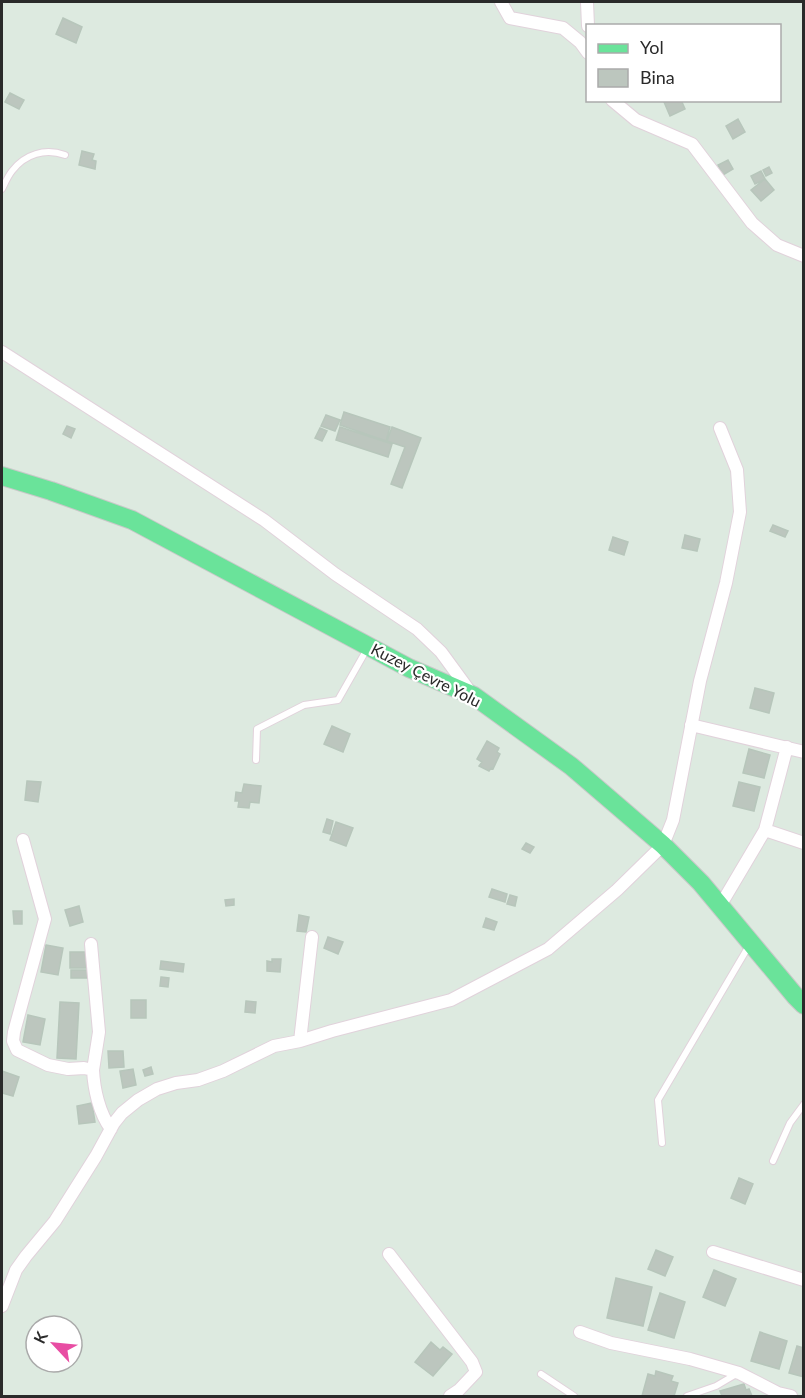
<svg xmlns="http://www.w3.org/2000/svg" width="805" height="1398" font-family="Lato,sans-serif">
<style>
.building{fill:#bcc6be;stroke:#b7c6bb;stroke-width:1.5}
.lines{fill:none;stroke-linecap:round;stroke-linejoin:round}
.service-casing{stroke:#e1d2db;stroke-width:8}
.minor-casing{stroke:#e1d2db;stroke-width:14}
.primary-casing{stroke:#c8c8c8;stroke-width:20}
.service{stroke:#fff;stroke-width:6}
.minor{stroke:#fff;stroke-width:12}
.primary{stroke:#6ae39a;stroke-width:18}
.labels{text-anchor:middle;stroke-width:4.5;stroke-linejoin:round;paint-order:stroke}
.street-label{font-size:16px;fill:#2a2a2a;stroke:#fff}
</style>
<rect width="100%" height="100%" fill="#ddeae0"/>
<path class="building" d="M63,18L82,27L76,43L56,34Z
M10,93L24,100L19,109L5,102Z
M669,100H681L685,109L670,116L664,102Z
M738,119L745,132L733,139L726,126Z
M82,151L94,154L92,160L96,161L95,169L79,165Z
M728,160L733,169L723,175L718,165Z
M769,167L772,173L766,176L763,170Z
M761,171L765,179L755,184L751,176Z
M765,179L774,190L761,201L751,190Z
M344,412L390,427L386,441L340,425Z
M326,415L340,420L335,431L321,426Z
M67,426L75,429L71,438L63,434Z
M340,427L392,444L388,457L336,440Z
M392,427L421,438L402,488L391,484L405,447L387,441Z
M320,428L327,431L322,441L315,438Z
M773,525L788,531L785,537L770,531Z
M685,535L700,539L697,551L682,548Z
M613,537L628,542L624,555L609,550Z
M755,688L774,693L769,713L750,708Z
M332,726L350,734L343,752L324,744Z
M487,741L499,748L497,752L500,754L493,769L491,768L489,771L479,766L482,762L477,759Z
M749,749L770,755L764,778L743,773Z
M27,781L41,782L38,802L25,800Z
M739,782L760,787L754,811L733,806Z
M244,784L261,786L259,803L250,802L249,808L238,807L239,801H235L236,792L242,793Z
M327,819L333,821L330,834L323,832Z
M336,822L353,828L346,846L330,840Z
M526,843L534,847L530,853L522,849Z
M492,889L507,894L505,902L489,897Z
M510,895L517,897L515,906L507,904Z
M234,899V905L226,906L225,900Z
M79,906L83,922L70,926L65,910Z
M13,911H22V924H14Z
M299,915L309,917L306,932L297,931Z
M486,918L497,922L494,930L483,927Z
M328,937L343,942L338,954L324,948Z
M46,945L63,948L58,975L41,972Z
M70,952H87V968H70Z
M272,959H281L280,972L267,971V961L272,962Z
M161,961L184,964L183,972L160,969Z
M71,970H88V978H71Z
M161,977L169,978L168,987L160,986Z
M131,1000H146V1018H131Z
M246,1001L256,1002L255,1013L245,1012Z
M60,1002L79,1003L76,1059L57,1058Z
M28,1015L45,1019L40,1045L23,1042Z
M108,1051H123L124,1067L109,1068Z
M151,1067L153,1074L145,1076L143,1070Z
M133,1069L136,1085L123,1088L120,1071Z
M2,1071L19,1077L13,1096L2,1093Z
M92,1103L95,1122L79,1124L77,1106Z
M739,1178L753,1184L745,1204L731,1198Z
M656,1250L673,1257L665,1276L648,1269Z
M714,1270L736,1279L725,1306L703,1297Z
M616,1278L652,1287L643,1326L607,1318Z
M660,1293L685,1302L674,1338L648,1330Z
M760,1332L787,1341L779,1369L751,1361Z
M431,1342L440,1350L443,1347L452,1354L433,1376L415,1362Z
M797,1346L804,1348V1377L789,1373Z
M656,1371L673,1376L671,1381L678,1383L674,1396H642L648,1374L655,1376Z
M744,1384L746,1390L749,1389L752,1396H722L720,1391Z"/>
<g class="lines">
<g class="service-casing">
<path id="service" d="M2,189C5,183 8,176 12,171C25,154 45,148 65,155
M256,760L257,729L304,705L338,700L367,649
M662,1143L658,1100L750,944
M773,1161L790,1123L804,1104
M541,1374L574,1396
M687,1396L716,1386L738,1373"/>
</g>
<g class="minor-casing">
<path id="minor" d="M501,2L510,18L563,28L580,42L588,53
M587,2L588,26
M612,100L636,120L692,144L752,223L777,245L804,256
M2,352L264,520L335,574L417,629L441,652L471,693
M691,725L804,752
M765,830L804,843
M23,840L45,919L14,1032L13,1041L17,1050L48,1065L68,1069L84,1068L93,1070C94,1089 99,1113 111,1129
M720,906L765,830L787,747
M91,944L99,1032L93,1070
M300,1041L312,937
M713,1252L804,1280
M389,1254L472,1362L476,1372L459,1390L450,1396
M2,1306L16,1270L26,1256L55,1221L96,1156L114,1123L122,1113L138,1100L157,1089L176,1083L198,1080L223,1071L274,1046L300,1041L332,1031L451,1000L548,949L617,890L663,845L673,820L700,681L726,583L740,512L737,470L720,428
M580,1332L611,1343L690,1359L739,1373L778,1393L791,1396"/>
</g>
<g class="primary-casing">
<path id="primary" d="M2,476L51,491L132,520L409,668L474,696L571,766L663,845L701,883L796,997L804,1005"/>
</g>
<use href="#service" class="service"/>
<use href="#minor" class="minor"/>
<use href="#primary" class="primary"/>
</g>
<g class="labels">
<g class="street-label">
<text transform="translate(426 675) rotate(27)" y="6">Kuzey Çevre Yolu</text>
</g>
</g>
<rect width="805" height="1398" fill="none" stroke="#2a2a2a" stroke-width="6"/>
<rect x="586" y="24" width="195" height="78" fill="#ffffff" stroke="#aaaaaa" stroke-width="1.5"/>
<rect x="598" y="44" width="30" height="9" fill="#6ae39a" stroke="#aaaaaa" stroke-width="1.5"/>
<text x="640" y="54" font-size="18" fill="#2a2a2a">Yol</text>
<rect x="598" y="69" width="30" height="18" fill="#bcc6be" stroke="#aaaaaa" stroke-width="1.5"/>
<text x="640" y="84" font-size="18" fill="#2a2a2a">Bina</text>
<g transform="translate(54 1344) rotate(296)"><circle r="28" fill="#ffffff" stroke="#aaaaaa" stroke-width="1.5"/>
<path d="M0-4.5L10 22L0 15L-10 22Z" fill="#e84da3"/>
<text y="-9" font-size="16" font-weight="bold" text-anchor="middle" fill="#2a2a2a">K</text>
</g>
</svg>
